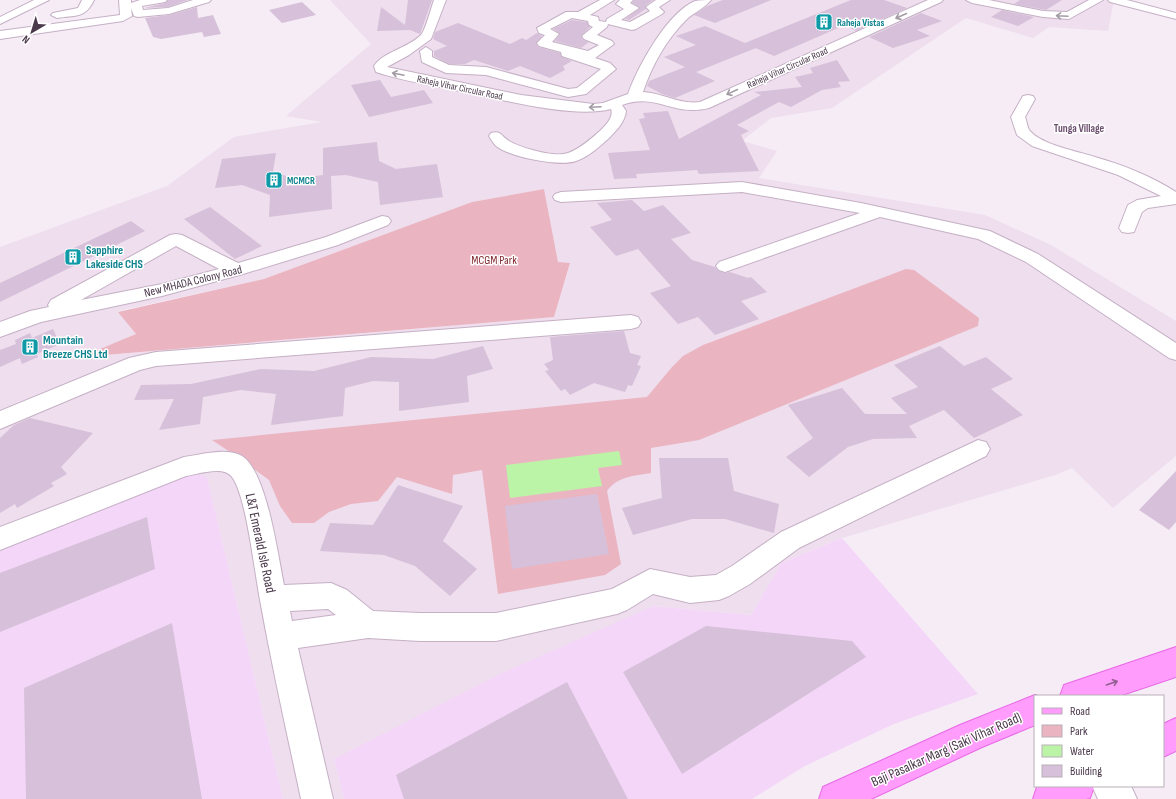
<svg xmlns="http://www.w3.org/2000/svg" width="1176" height="799" font-family="'Sofia Sans Condensed',sans-serif">
<style>
.residential{fill:#eedeee;fill-rule:evenodd}
.commercial{fill:#f4d7f8}
.green{fill:#ebb4c1}
.water{fill:#bcf4a7}
.building{fill:#d7c0d9}
.lines{fill:none;stroke-linecap:round;stroke-linejoin:round}
.minor-casing{stroke:#c5b0c5;stroke-width:2}
.major-casing{stroke:#e967e7;stroke-width:2}
.minor{fill:#fff;fill-rule:evenodd}
.major{fill:#ff9cfc;fill-rule:evenodd}
.oneway{stroke:#a49ca5}
.oneway2{stroke:#926092}
.labels{text-anchor:middle;stroke-width:3;stroke-linejoin:round;paint-order:stroke}
.far-culture-label{font-size:10px;font-weight:bold;fill:#0d838f;stroke:#fff;text-anchor:start}
.far-street-label{font-size:10px;fill:#4a384b;stroke:#fff}
.far-neighbourhood-label{font-size:11px;font-weight:bold;fill:#6c4f6f;stroke:#fff}
.culture-label{font-size:12px;font-weight:bold;fill:#0d838f;stroke:#fff;text-anchor:start}
.park-label{font-size:12px;fill:#81282e;stroke:#fff}
.street-label{font-size:12px;fill:#4a384b;stroke:#fff}
.near-street-label{font-size:14px;fill:#4a384b;stroke:#fff}
</style>
<rect width="100%" height="100%" fill="#f6ecf6"/>
<path class="residential" d="M330,0H1114L1108,31L1049,27L1033,38L966,18L832,108L771,118L742,141L777,151L759,178L985,215L1051,245L1176,321V456L1113,508L1072,468L1055,475L842,538L781,563L751,615L653,606L334,759L344,799H283L207,477L0,548V247L167,186L234,137L322,122L286,116L371,44ZM544,189L558,262L570,264L554,317L83,357L136,334L118,311L264,279L472,202Z"/>
<path class="commercial" d="M190,472L207,477L283,799H0V548Z
M842,538L978,694L894,724L805,766L752,799H344L334,759L500,674L653,606L751,615L781,563Z"/>
<path class="green" d="M544,189L558,262L570,263L554,317L81,357L136,334L118,312L264,279L472,202Z
M906,269L914,270L979,318L978,326L699,440L651,448V473C634,476 618,476 607,491L621,564L605,575L498,594L482,470L453,475L452,494L397,477L378,501L351,504L329,512L314,523H292L280,506L269,480L242,460L212,440L647,397L672,367L683,356L703,345Z"/>
<path class="water" d="M619,451L622,465L598,468L602,486L510,498L506,465Z"/>
<path class="building" d="M168,0H188L168,7L144,8L165,3Z
M408,0H432L420,34L410,30L377,31L381,7L405,25Z
M634,0H653L645,6L646,9L629,20L625,19L640,8L632,3Z
M723,0H771L715,23L694,15L707,6Z
M851,0H884L907,8L856,31L845,25L774,56L753,47L756,48L696,72L715,81L675,98L662,94L647,86L649,81L685,67L664,57L696,45L676,36L705,26L745,43Z
M1020,0H1062L1046,10L1014,4Z
M302,2L316,15L282,23L269,10Z
M197,7L198,18L213,15L221,34L204,37L202,32L161,39L153,37L145,18L169,15Z
M1002,10L1034,17L1018,26L991,17Z
M921,13L942,21L917,30L930,36L893,48L869,37Z
M572,20L587,22L590,27L581,36L583,40L589,42L581,48L555,41L560,34L553,29Z
M458,23L510,44L522,38L526,40L537,33L542,36L536,43L538,47L560,53L562,57L572,61L563,66L565,70L550,78L520,66L508,71L474,60L465,64H449L434,56V51L447,46L433,39L435,32Z
M837,60L850,81L838,82L841,87L822,90L791,107L779,102L737,125L749,131L741,135L759,171L699,174L697,170L636,174L637,178L614,179L608,153L650,150L639,119L645,118L643,113L668,111L679,139L761,95L754,92L802,87L795,77L813,73L810,68Z
M380,80L391,97L424,90L433,103L369,117L351,85Z
M377,142L379,161L396,169L437,164L443,197L380,205L378,182L346,175L331,176L332,209L269,217L270,195L242,185L215,188L222,159L276,153L273,171L294,179L323,175V148Z
M632,200L644,211L663,205L691,233L671,239L692,260L715,267L719,271L725,273L730,272L748,278L751,277L767,292L741,301L759,319L715,335L698,317L678,324L650,293L671,286L653,266L638,249L616,256L590,227L612,220L597,203Z
M210,207L262,246L235,259L184,219Z
M131,221L145,231L0,302V283Z
M53,329L60,344L37,354L38,357L22,364L20,358L0,367V350L16,344L15,340L30,333L32,338Z
M624,331L630,353L641,356L637,365L641,366L632,386L628,385L625,392L594,383L570,395L565,389L561,391L545,371L549,370L544,364L553,360L550,337Z
M483,346L493,369L467,376L469,402L399,411V382L373,381L345,388L343,416L271,425L276,394L241,390L203,397L200,424L159,430L174,399L134,400L141,385L191,384L261,369L314,371L371,357L433,359Z
M940,346L964,366L986,357L1013,379L991,389L1023,415L974,438L944,410L909,426L917,438L873,439L848,447L809,477L786,457L813,438L788,405L842,388L865,414H907L891,398L918,387L894,365Z
M30,418L93,433L61,467L67,474L51,483L54,486L17,508L15,504L0,513V438L14,425Z
M659,458H728L734,491L779,504L774,533L725,519H692L633,535L622,508L662,498Z
M1176,471V522L1169,530L1139,510Z
M398,485L463,506L443,541L477,569L450,596L415,566L384,555L320,551L330,523L373,525Z
M597,494L609,554L512,569L505,506Z
M147,517L155,569L0,632V573Z
M172,623L202,799H26L24,688Z
M706,626L852,641L866,657L682,774L623,672Z
M567,682L628,799H404L396,775Z"/>
<g class="lines">
<g class="minor-casing">
<path id="minor" d="M34,0H49L0,24V17Z
M82,0H94C85,19 75,15 57,18L51,15L53,13L78,8Z
M119,0H131V3L140,0H167L165,2L142,6L143,10L168,8L193,0H211L209,2L169,14L138,17L134,16L131,8L132,16L123,21L0,39V31L120,15Z
M434,0H446L431,39L409,55L387,67L521,95L593,104L603,103L628,94C638,66 667,13 695,1C700,0 706,0 711,0C705,8 693,13 686,20C666,40 652,65 643,92C663,93 680,105 700,102L928,0H943L941,2L709,108C672,117 657,92 622,105L626,111C625,122 616,131 608,139C599,147 588,157 576,161C559,167 510,157 496,146C493,143 491,139 489,136L491,133C501,130 501,136 509,141C521,148 555,158 568,153C580,149 592,138 601,130C606,125 614,117 611,109C573,119 500,99 460,91C432,85 403,81 376,72L374,66C383,52 408,48 421,35C426,29 431,8 434,0Z
M600,0H614L590,15L598,17L599,21L606,22L607,19L624,9L616,4L620,0H633L630,3L639,8L621,20L630,22L650,11L646,7L656,0H670L659,7L664,12L662,14L636,29L632,30L608,24L607,27L597,35L612,41L614,44L595,58L610,63L616,69L586,94L568,97L486,75L446,73L422,62L420,51L426,47L432,51V57L449,65L486,67L568,89L577,88L601,69L562,56L561,52L539,46L537,43L545,35L539,33L537,28L566,12H578ZM572,18L588,21L589,25L593,27L582,36L584,39L599,45L588,51L552,42L559,34L550,29Z
M966,0H989L1043,11L1067,12L1089,0H1103L1069,19L1043,17L972,3Z
M1108,0H1127L1176,13V19L1110,2Z
M1028,95L1033,96L1035,99L1025,117C1027,121 1027,128 1030,131C1042,145 1077,151 1095,157C1123,165 1151,176 1176,192V204L1148,208L1142,212L1134,232L1128,233L1122,232L1119,228L1128,205L1137,200L1161,196L1118,175L1032,146L1017,135L1011,117L1023,96Z
M742,182L861,203L990,231L1038,254L1176,343V360L1169,358L1026,262L978,239L880,217L725,272L719,270L716,266L719,262L860,213L742,192L561,202L555,200L553,197L555,194L561,192Z
M382,216L388,217L391,221L388,225L338,245L243,274L162,296L41,322L0,337V322L30,311L49,307L48,305L51,300L170,235L176,234L182,235L238,263L326,237ZM176,246L219,269L162,284L81,300Z
M631,315L638,317L641,322L638,327L631,329L156,366L140,370L0,429V411L129,358L156,352Z
M978,440L986,442L990,449L986,456L799,548L750,584L729,596L719,600L690,603L653,594L627,610L617,614L496,641H420L368,638L298,648L333,799H301C287,733 272,667 260,600C255,575 246,494 232,477C224,465 198,474 186,476L0,550V527L184,457C201,455 226,447 242,456C267,472 278,556 284,585L331,583L347,590L373,611L420,613H496L612,589L650,569L690,577L716,575L732,566L781,532ZM328,609L336,615L292,621L290,611Z
M1092,786H1131L1137,799H1098Z"/>
</g>
<g class="major-casing">
<path id="major" d="M1176,647V677L1119,696H1060L1064,685Z
M1035,695L1038,696H1035V725L982,747L871,799H819L823,787L960,725Z
M1176,718V751L1163,757V724Z
M1040,786H1094L1090,798L1086,799H1033L1037,787Z"/>
</g>
<use href="#minor" class="minor"/>
<use href="#major" class="major"/>
</g>
<defs><path id="oneway-shaft" d="M-6 0H5M1.5-3L5.5 0L1.5 3" fill="none" stroke-width="1.6" stroke-linecap="round" stroke-linejoin="round"/></defs>
<g class="oneway">
<use href="#oneway-shaft" transform="translate(901 16) rotate(156)"/>
<use href="#oneway-shaft" transform="translate(1062 16) rotate(-177)"/>
<use href="#oneway-shaft" transform="translate(398 74) rotate(-168)"/>
<use href="#oneway-shaft" transform="translate(732 92) rotate(155)"/>
<use href="#oneway-shaft" transform="translate(595 107) rotate(177)"/>
</g>
<use class="oneway2" href="#oneway-shaft" transform="translate(1112 683) rotate(-19)"/>
<defs>
<g id="building-square" transform="scale(0.9)"><rect x="-9" y="-9" width="18" height="18" rx="4" fill="#0f9aa8" stroke="#fff"/><path d="M-4-6H4V6H1V3H-1V6H-4ZM-2.5-4.3h1.7v1.8h-1.7ZM.8-4.3h1.7v1.8H.8ZM-2.5-1h1.7V.8h-1.7ZM.8-1h1.7V.8H.8Z" fill="#fff"/></g>
</defs>
<g fill-rule="evenodd">
<use href="#building-square" x="824" y="22"/>
<use href="#building-square" x="274" y="180"/>
<use href="#building-square" x="73" y="257"/>
<use href="#building-square" x="30" y="347"/>
</g>
<g class="labels">
<g class="far-culture-label">
<text x="837" y="26">Raheja Vistas</text>
<text x="287" y="184">MCMCR</text>
</g>
<g class="far-street-label">
<text transform="translate(787 67) rotate(-24)" y="4">Raheja Vihar Circular Road</text>
<text transform="translate(460 87) rotate(12)" y="4">Raheja Vihar Circular Road</text>
</g>
<g class="far-neighbourhood-label">
<text x="1079" y="132">Tunga Village</text>
</g>
<g class="culture-label">
<text x="86" y="254">Sapphire<tspan x="86" dy="14">Lakeside CHS</tspan></text>
<text x="43" y="344">Mountain<tspan x="43" dy="14">Breeze CHS Ltd</tspan></text>
</g>
<g class="park-label">
<text x="494" y="264">MCGM Park</text>
</g>
<g class="street-label">
<text transform="translate(193 281) rotate(-14)" y="4">New MHADA Colony Road</text>
</g>
<g class="near-street-label">
<text transform="translate(261 543) rotate(78)" y="5">L&amp;T Emerald Isle Road</text>
<text transform="translate(946 749) rotate(-24)" y="5">Baji Pasalkar Marg (Saki Vihar Road)</text>
</g>
</g>
<rect x="1034" y="695" width="130" height="92" fill="#ffffff" stroke="#b7afb7"/>
<rect x="1042" y="708" width="20" height="6" fill="#ff9cfc" stroke="#b7afb7"/>
<text x="1070" y="715" font-size="12" fill="#4a384b">Road</text>
<rect x="1042" y="725" width="20" height="12" fill="#ebb4c1" stroke="#b7afb7"/>
<text x="1070" y="735" font-size="12" fill="#4a384b">Park</text>
<rect x="1042" y="745" width="20" height="12" fill="#bcf4a7" stroke="#b7afb7"/>
<text x="1070" y="755" font-size="12" fill="#4a384b">Water</text>
<rect x="1042" y="765" width="20" height="12" fill="#d7c0d9" stroke="#b7afb7"/>
<text x="1070" y="775" font-size="12" fill="#4a384b">Building</text>
<g transform="translate(32 32) rotate(218)" stroke="#ffffff" stroke-width="3" paint-order="stroke">
<path d="M0-3L7 15L0 10L-7 15Z" fill="#4a384b"/>
<text y="-6" font-size="11" font-weight="bold" text-anchor="middle" fill="#4a384b">N</text>
</g>
</svg>
